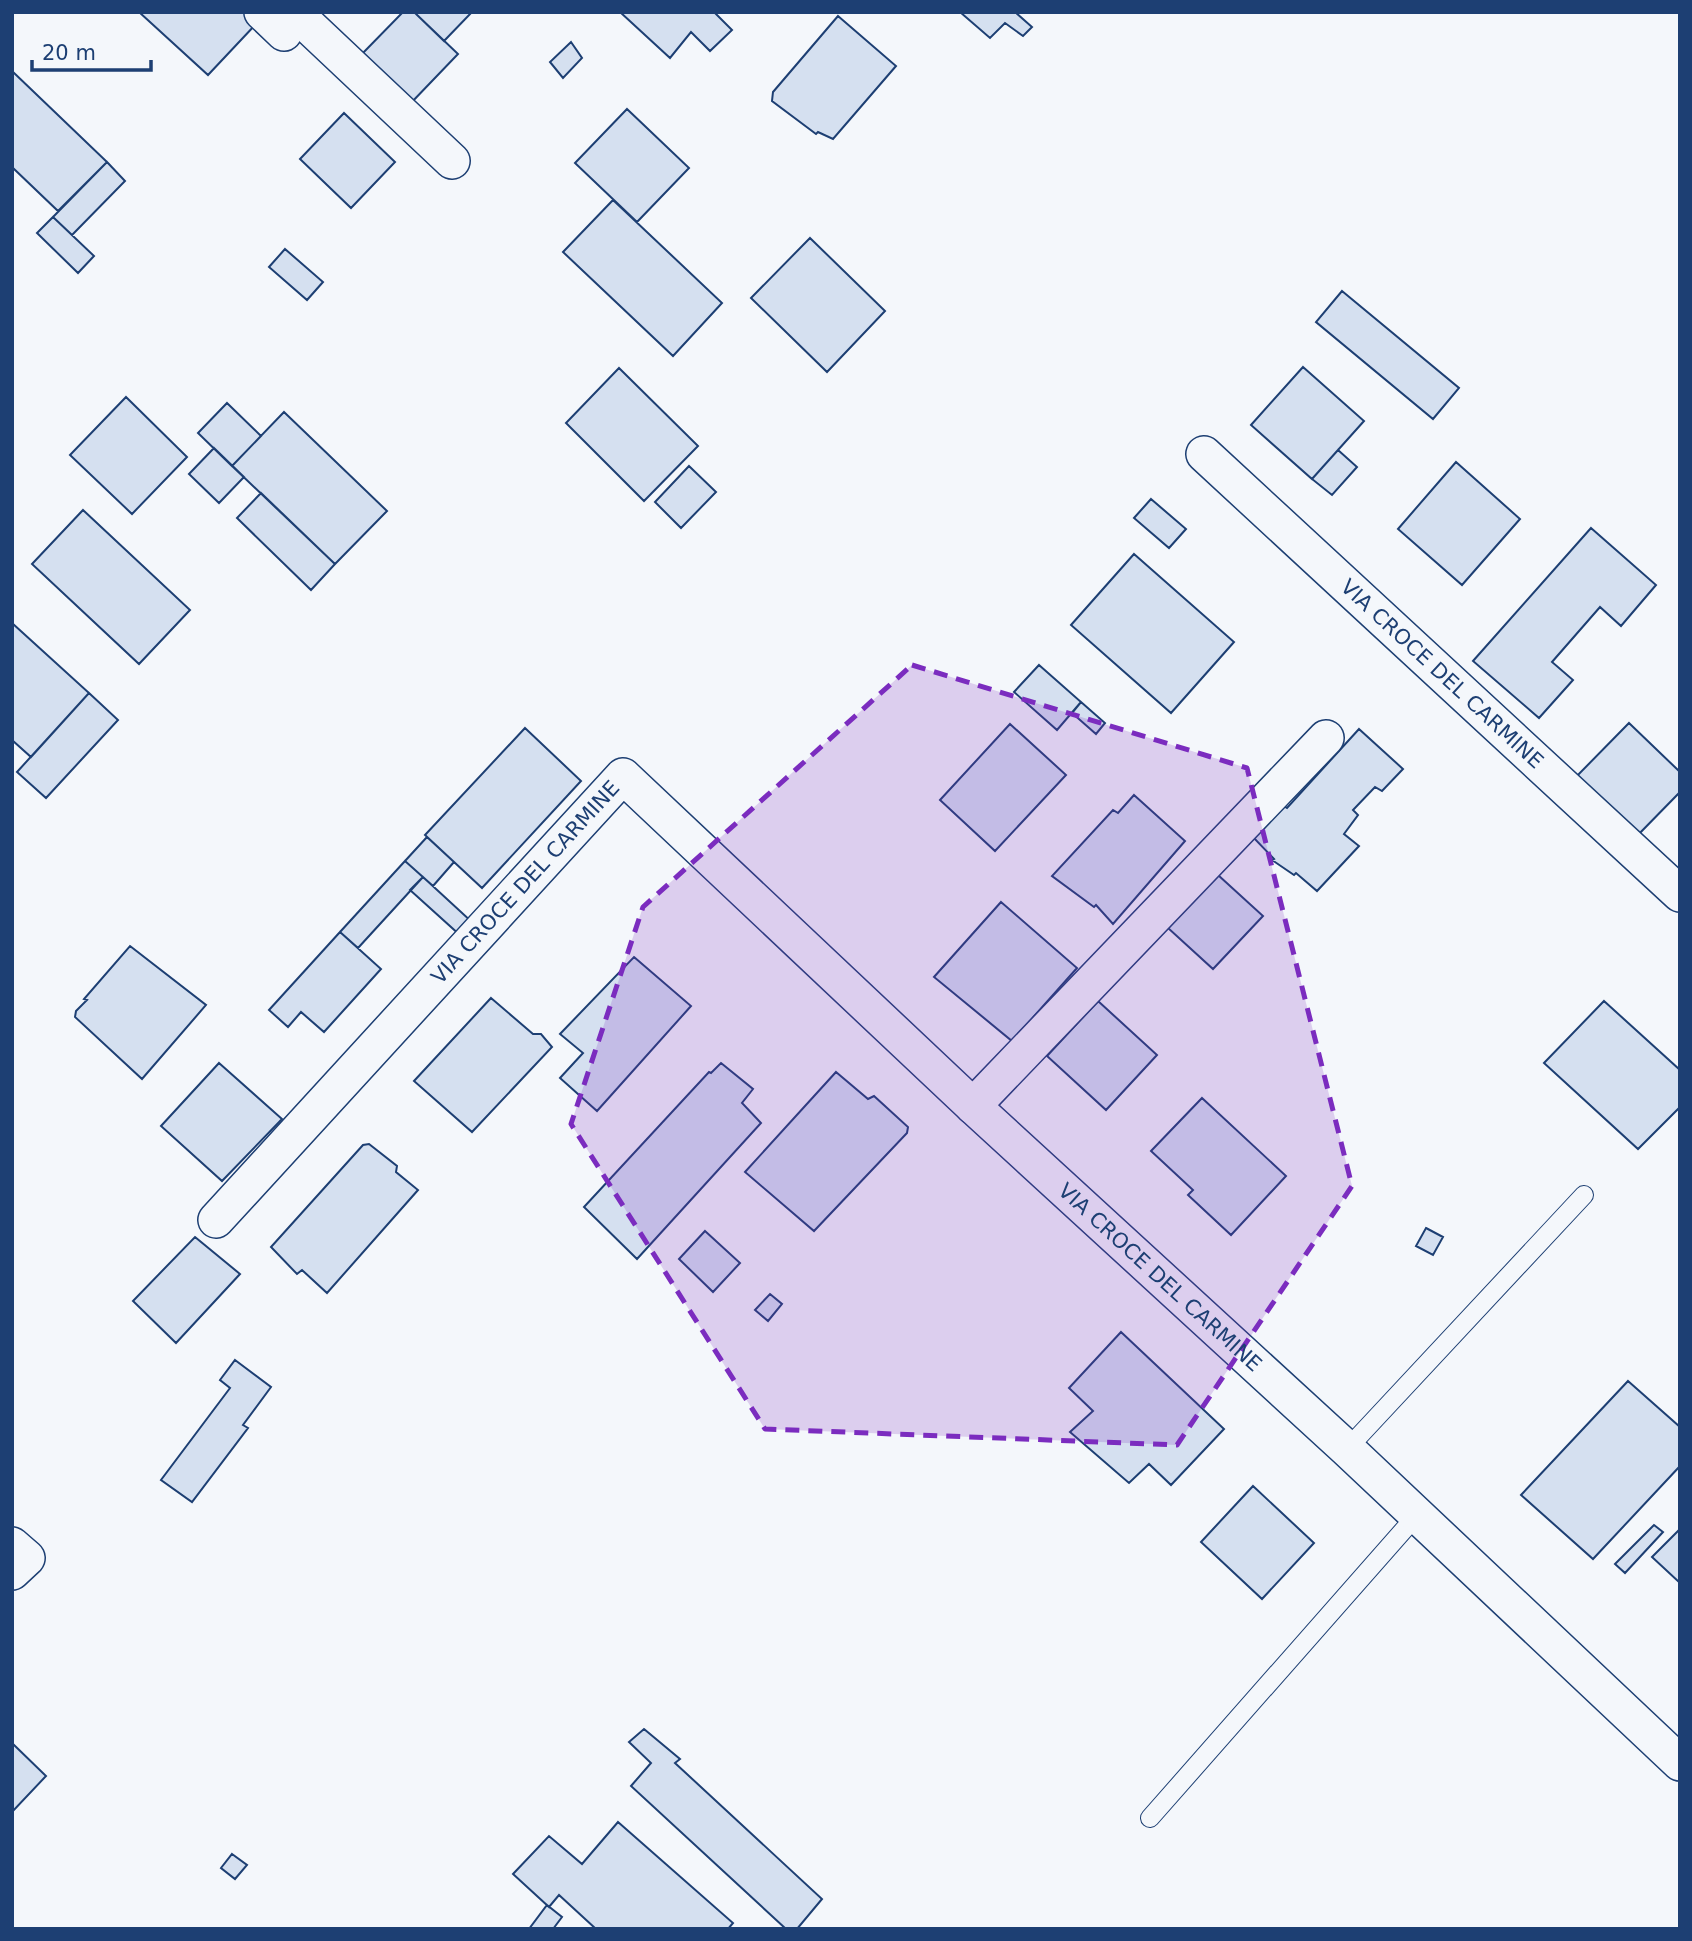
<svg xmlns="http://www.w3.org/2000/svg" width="1692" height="1941" font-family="'DejaVu Sans',sans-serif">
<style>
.building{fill:#d5e0f0;stroke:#1d3f73;stroke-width:2}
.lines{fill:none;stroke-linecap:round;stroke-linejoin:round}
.lane-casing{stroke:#1d3f73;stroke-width:20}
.street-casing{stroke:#1d3f73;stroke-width:38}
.lane{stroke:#f4f7fb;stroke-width:18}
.street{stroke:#f4f7fb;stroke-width:35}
.marked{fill:#7b2cbf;fill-opacity:0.2;stroke:#7b2cbf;stroke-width:5;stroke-dasharray:14 9;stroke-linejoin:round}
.labels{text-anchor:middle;stroke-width:5;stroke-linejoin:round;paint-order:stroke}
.street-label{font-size:21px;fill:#1d3f73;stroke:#f4f7fb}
</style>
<rect width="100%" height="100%" fill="#f4f7fb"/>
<path class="building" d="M139,12H244L256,24L208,75Z
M403,12H414L458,54L409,105L359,57Z
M414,12H472L444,41Z
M620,12H714L732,30L710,51L691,32L670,58Z
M960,12H1015L1032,27L1023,36L1005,23L990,38Z
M838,16L896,66L833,139L818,132L816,134L772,101L773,92Z
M571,42L582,58L563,78L550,62Z
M12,71L107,162L58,211L12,167Z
M627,109L689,168L637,222L575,163Z
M344,113L395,162L351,208L300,159Z
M107,162L125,181L72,235L53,217Z
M613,200L722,303L673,356L563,252Z
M53,217L94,256L78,273L37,233Z
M810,238L885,311L827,372L751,298Z
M285,249L323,282L307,300L269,267Z
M1342,291L1459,388L1433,419L1316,322Z
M1303,367L1364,421L1312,479L1251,425Z
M619,368L698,446L644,501L566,423Z
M126,397L187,457L132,514L70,455Z
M227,403L261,436L232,466L198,433Z
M284,412L387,511L335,564L232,466Z
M214,448L244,477L219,503L189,474Z
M1338,450L1357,467L1332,495L1312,479Z
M1456,462L1520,519L1462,585L1398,529Z
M689,466L716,492L681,528L655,502Z
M261,493L335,564L311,590L237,518Z
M1151,499L1186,529L1169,548L1134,518Z
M83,510L190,610L139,664L32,564Z
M1591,528L1656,585L1621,626L1600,607L1552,662L1573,680L1539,718L1473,661Z
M1134,554L1234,642L1171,713L1071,625Z
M12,623L89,693L31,757L12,740Z
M1039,665L1081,702L1057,730L1014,692Z
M89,693L118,720L46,798L17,772Z
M1081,702L1105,723L1096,734L1072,713Z
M1629,723L1680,772V792L1633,840L1572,781Z
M1010,724L1066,775L995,851L940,800Z
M525,728L581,781L482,888L425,835Z
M1359,729L1403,769L1382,791L1375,787L1353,810L1358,815L1344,834L1359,846L1317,891L1296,873L1294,875L1272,860L1274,859L1252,836L1282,805L1287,808Z
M1134,795L1185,841L1113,924L1096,905L1094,907L1052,876L1113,810L1118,813Z
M427,837L454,862L433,886L405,861Z
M405,861L423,877L358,948L340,932Z
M1218,875L1263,916L1213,969L1168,928Z
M423,877L473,923L461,936L410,890Z
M1001,902L1077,968L1012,1041L934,977Z
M340,932L381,969L324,1032L301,1012L288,1027L269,1010Z
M130,946L206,1005L142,1079L75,1017L76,1011L87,1000L84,999Z
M634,957L691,1006L597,1111L560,1078L583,1053L560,1034Z
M491,998L533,1034H541L552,1047L472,1132L414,1081Z
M1098,1001L1157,1055L1106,1110L1047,1056Z
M1604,1001L1680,1070V1107L1638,1149L1544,1063Z
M219,1063L282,1119L222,1181L161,1126Z
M721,1063L753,1089L742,1103L761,1123L637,1259L584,1207L709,1072L711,1073Z
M836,1072L868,1099L874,1096L908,1127L907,1133L814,1231L745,1172Z
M1202,1098L1286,1176L1231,1235L1188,1195L1193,1190L1151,1151Z
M369,1144L397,1166L396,1172L418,1190L327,1293L302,1270L297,1274L271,1247L363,1145Z
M1426,1228L1443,1237L1433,1255L1416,1246Z
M705,1231L740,1263L713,1292L679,1259Z
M195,1237L240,1274L176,1343L133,1301Z
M770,1294L782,1304L768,1321L755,1310Z
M1121,1332L1224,1429L1171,1485L1149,1464L1129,1483L1070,1432L1093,1411L1069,1388Z
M235,1360L271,1387L243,1425L248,1428L192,1502L161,1480L230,1388L220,1380Z
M1628,1381L1680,1427V1466L1593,1559L1521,1495Z
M1253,1486L1314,1543L1262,1599L1201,1542Z
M1654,1525L1663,1532L1625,1573L1615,1564Z
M1680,1529V1583L1652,1557Z
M644,1729L680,1759L675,1763L822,1899L797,1929H786L631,1786L651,1763L629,1742Z
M12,1743L46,1776L12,1812Z
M618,1822L733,1923L728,1929H596L559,1895L549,1907L513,1874L549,1836L582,1864Z
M232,1854L247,1865L235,1879L221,1868Z
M547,1905L562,1917L553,1929H529Z"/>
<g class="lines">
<g class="lane-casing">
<path id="lane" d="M1347,1449L1584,1195
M1150,1818L1416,1516"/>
</g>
<g class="street-casing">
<g id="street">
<path d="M262,12L284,33"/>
<path d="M294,12L452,161"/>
<path id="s1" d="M1204,454L1680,894"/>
<path d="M973,1106L1326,738"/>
<path id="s2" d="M216,1220L623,776L973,1106L1347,1449L1680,1763"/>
<path d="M12,1545L27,1558L12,1572"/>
</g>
</g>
<use href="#lane" class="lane"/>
<use href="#street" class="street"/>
</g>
<path class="marked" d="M912,665L1247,768L1352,1186L1177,1445L765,1429L571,1124L643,907Z"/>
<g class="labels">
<g class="street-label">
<text dy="7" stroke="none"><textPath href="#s1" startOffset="324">VIA CROCE DEL CARMINE</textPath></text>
<text dy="7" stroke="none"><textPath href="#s2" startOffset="458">VIA CROCE DEL CARMINE</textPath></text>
<text dy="7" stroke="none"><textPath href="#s2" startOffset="1337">VIA CROCE DEL CARMINE</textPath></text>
</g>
</g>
<rect width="1692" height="1941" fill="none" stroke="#1d3f73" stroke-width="28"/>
<path d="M32 60v10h119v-10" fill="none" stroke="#1d3f73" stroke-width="3.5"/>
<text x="42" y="60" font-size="21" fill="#1d3f73" stroke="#f4f7fb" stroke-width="5" paint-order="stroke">20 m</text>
</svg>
